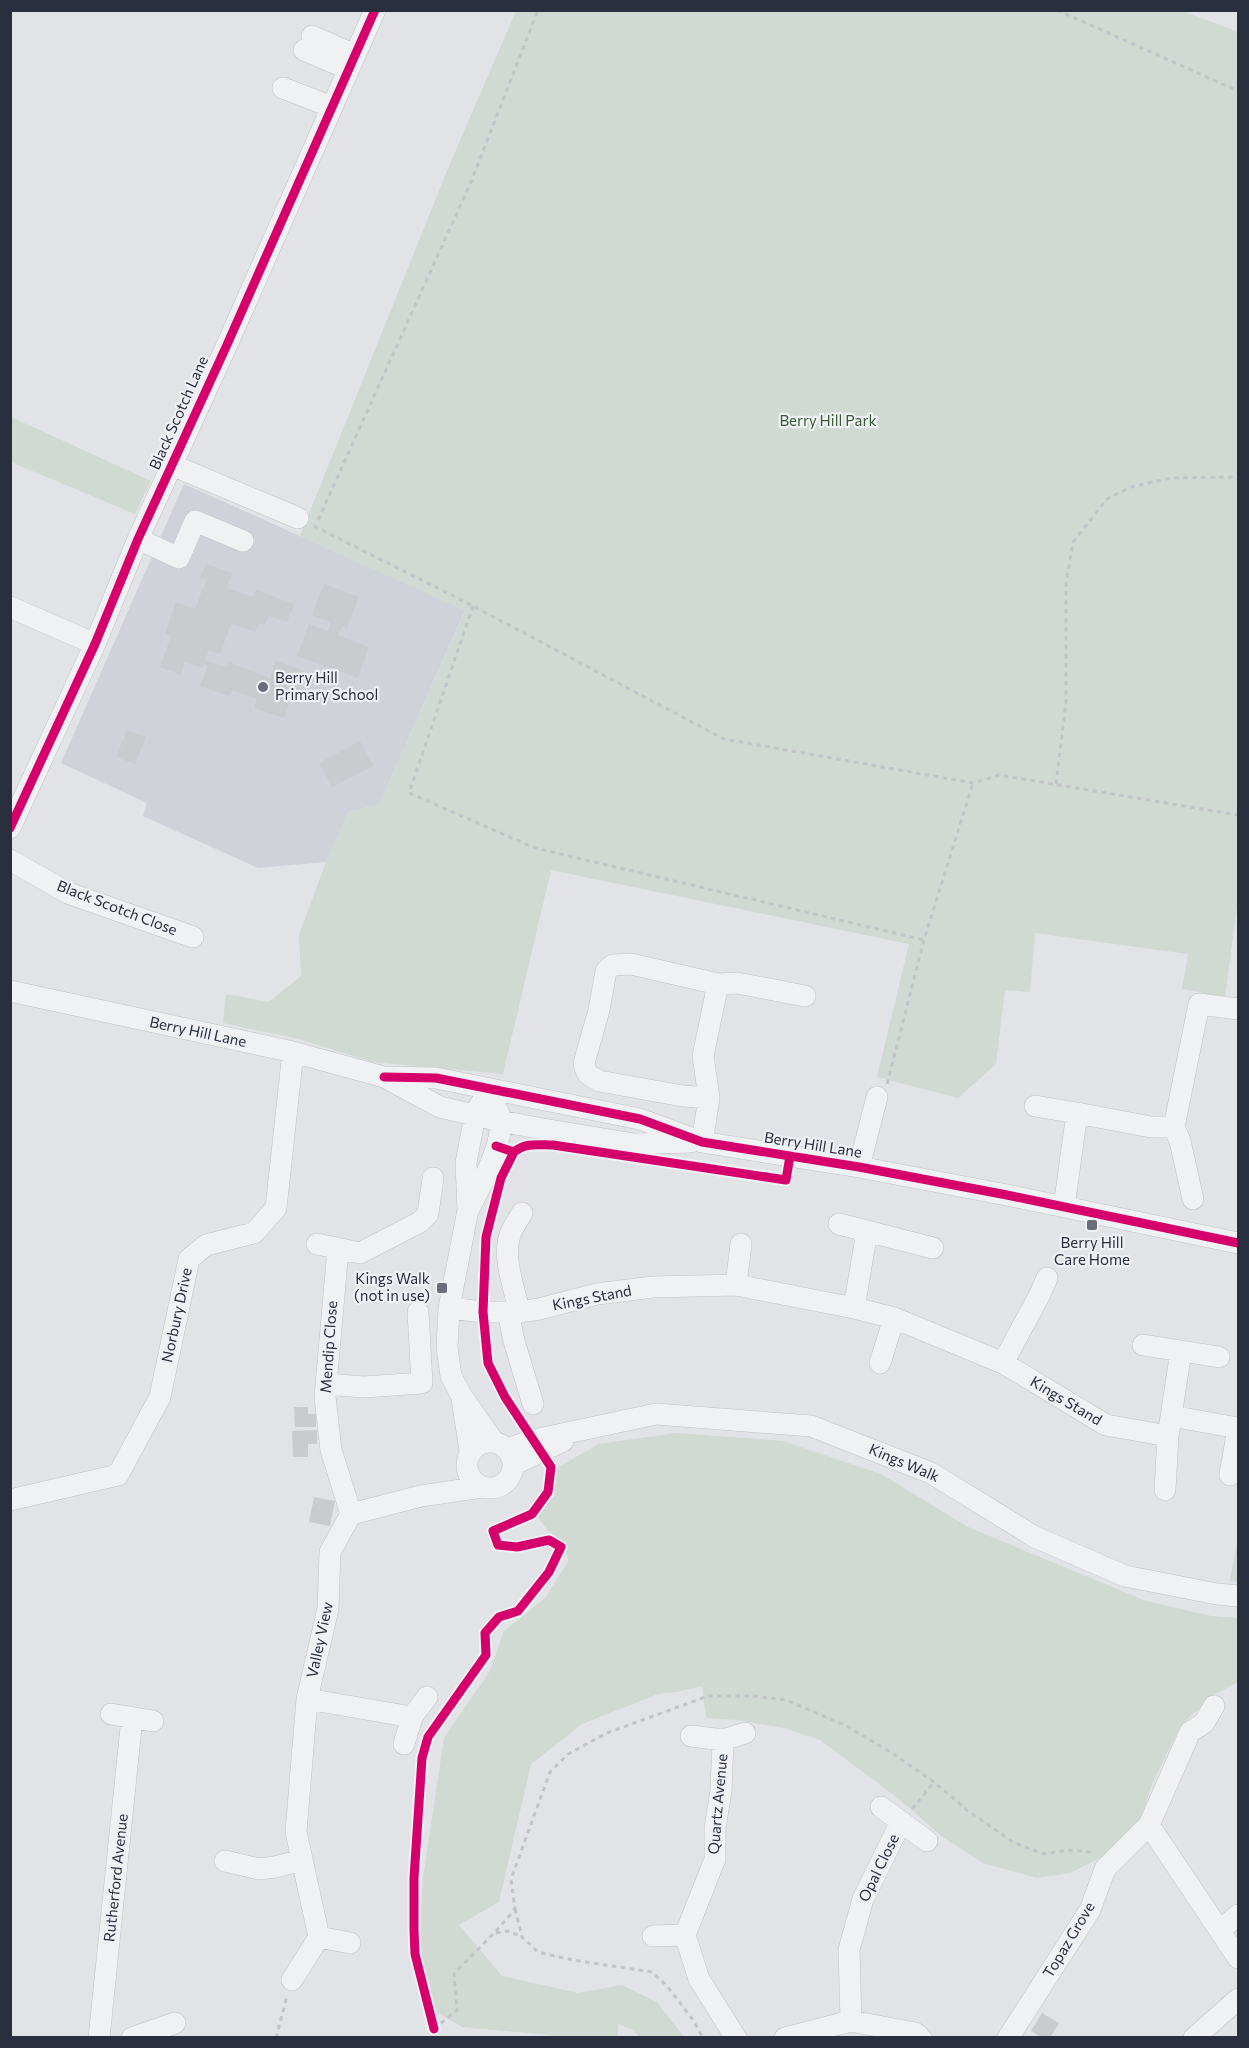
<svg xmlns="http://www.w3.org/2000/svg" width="1249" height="2048" font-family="Commissioner,sans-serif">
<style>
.built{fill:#cfd2d9}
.green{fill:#d0d9d2}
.building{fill:#c9cbce}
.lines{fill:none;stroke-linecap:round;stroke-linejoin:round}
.minor-casing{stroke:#bfc1c4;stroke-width:22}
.path{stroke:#c3c4c9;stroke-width:3;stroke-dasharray:4.5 4.5;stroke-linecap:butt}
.minor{stroke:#f0f1f3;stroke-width:21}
.cycleway-casing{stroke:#eff1f5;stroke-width:13}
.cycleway{stroke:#d6006c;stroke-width:9}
.poi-dot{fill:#696e79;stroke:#eff1f5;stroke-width:2}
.labels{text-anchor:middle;stroke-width:4.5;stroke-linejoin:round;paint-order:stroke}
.street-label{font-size:15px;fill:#292f3e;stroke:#eff1f5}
.park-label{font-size:15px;fill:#3a5937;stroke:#eff1f5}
.poi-label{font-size:15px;fill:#292f3e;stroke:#eff1f5;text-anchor:start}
</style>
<rect width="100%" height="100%" fill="#e1e3e6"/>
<path class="built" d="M184,484L465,610L379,805L349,811L326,862L258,868L143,816L147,803L61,763Z"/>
<path class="green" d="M1180,10L1238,32V899L1225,997L1182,989L1188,954L1035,933L1030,992L1005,990L996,1064L958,1098L877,1077L909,944L551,870L503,1074L373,1062L295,1038L223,1023L226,994L269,1002L301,976L299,935L326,862L349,811L379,805L465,611L300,536L449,166L516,11Z
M11,417L151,481L135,514L11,462Z
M676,1433L783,1441L881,1474L968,1527L1146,1601L1211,1616L1238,1618V1682L1215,1694L1181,1725L1152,1784L1141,1817L1122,1841L1100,1858L1070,1873L1037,1878L983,1863L944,1838L899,1799L820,1740L784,1728L737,1720L706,1718L702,1686L677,1692L658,1694L582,1724L531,1764L499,1902L459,1925L502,1976L578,1993L622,1985L657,2002L684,2037H639L634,2030L618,2024V2038L555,2037L549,2035L462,2027L436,2012L419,1948L423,1878L444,1738L490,1671L504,1631L545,1598L569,1560L560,1539L548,1531L535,1513L554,1497L555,1469L599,1444Z
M1238,1535V1582L1230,1581Z"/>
<path class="building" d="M206,564L232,573L227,588L253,597L256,590L294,604L287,622L269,616L265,625L259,623L255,632L231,624L220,654L209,650L205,660L227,668L229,662L270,678L276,661L305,671L299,688L304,690L299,704L290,701L284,718L254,708L257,699L232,690L229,696L200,686L208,665L203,664L202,668L185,662L181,675L160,667L171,636L165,634L176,602L195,609L206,580L200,578Z
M324,584L359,597L347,628L342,626L338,635L369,647L358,678L297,656L309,624L328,631L331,622L312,615Z
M127,730L146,737L135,764L116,757Z
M360,741L373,766L332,787L319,763Z
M294,1407H308V1414H316V1427H295Z
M317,1430V1444H308V1457H293L292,1431Z
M314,1497L335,1501L330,1526L309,1522Z
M1042,2013L1059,2023L1050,2038H1042L1031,2031Z"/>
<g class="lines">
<g class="minor-casing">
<path id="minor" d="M312,36L355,55
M304,50L349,69
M283,88L332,107
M172,465L298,518
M138,539L179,558L195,521L243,541
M10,607L95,644
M10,828L95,644L138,539L226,347L375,10
M10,860L68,893L193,937
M718,984L737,983L805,996
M10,991L293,1052L384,1077L440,1107L500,1121L543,1129L634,1144L691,1142
M384,1077L436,1078L466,1084L640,1119L702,1142L859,1167L1007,1195L1238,1243
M481,1103L475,1115L466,1163L468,1210L449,1308L447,1347L451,1376L461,1395L494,1442
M1035,1106L1077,1113
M702,1142L709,1098L703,1056L718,984L631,964L613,965L606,971L599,1010L584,1063C585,1073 589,1076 599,1081L683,1096L709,1098
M859,1167L877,1097
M1193,1199L1180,1141L1174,1127L1199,1004L1238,1009
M1064,1207L1077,1113L1151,1127H1174
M469,1209C480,1187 511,1132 497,1109
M839,1224L933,1248
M317,1244L360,1253L420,1222L428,1214L433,1178
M338,1249L325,1397L331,1450L351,1514
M736,1285L741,1244
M449,1308L483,1312H519L539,1309L597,1294L653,1287L736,1285L854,1308L894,1318L1003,1363L1106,1425L1168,1436
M854,1308L867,1231
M508,1312L514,1341L533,1404
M519,1312C515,1288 502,1259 510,1235C512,1228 518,1220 522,1213
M1143,1345L1219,1357
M880,1363L894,1318
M1003,1363L1040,1294L1047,1278
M326,1384L364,1387L422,1383L418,1312
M462,1399L470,1451
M1171,1416L1238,1428
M467 1465a23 23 0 1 1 46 0a23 23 0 1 1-46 0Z
M507,1449L534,1440L656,1414L811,1426L931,1473L1035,1537L1125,1576L1217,1594L1238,1596
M513,1465L563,1441
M1230,1475L1238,1429
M1165,1490L1168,1436L1181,1351
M10,1500L118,1475L160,1397L189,1259L206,1245L254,1233L276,1208L293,1052
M307,1699L412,1717
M111,1714L153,1721
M691,1736L723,1740L745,1733
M723,1740L721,1791L715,1828V1859L685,1935L699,1979L736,2038
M404,1744L412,1717L427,1697
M881,1807L927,1841
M1149,1825L1238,1958
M225,1861L259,1869L275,1867L302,1860
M1220,1930L1238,1915
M653,1936L685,1935
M319,1937L350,1943
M292,1980L319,1937L296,1832L307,1699L328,1609L330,1552L351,1514L421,1496L482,1487
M851,2021L849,1950L863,1899L901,1822
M99,2038L132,1718
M132,2038L175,2023
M785,2038L851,2021L915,2033L921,2038
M1008,2038L1090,1910L1105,1869L1149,1825L1190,1732L1204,1723L1214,1706
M1194,2038L1238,1999"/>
</g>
<path class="path" d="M1057,10L1238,91
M318,520L471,182L538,10
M314,526L473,606L724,739L973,783L999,775L1238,815
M473,606L409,793L535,848L924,940
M1056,784L1066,702V584L1073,542L1107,499L1131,487L1171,478L1238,477
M887,1084L924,940L973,783
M912,1809L934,1782
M515,1909L522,1937L538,1952L573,1960L652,1972L667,1986L693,2020L703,2038
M496,1933L508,1931L522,1937
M434,2029L457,2010L454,1974C474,1952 496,1933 515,1909L511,1879L550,1772L568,1754L607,1733L708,1696H753L786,1700L845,1725L892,1753L934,1782L968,1811L1013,1842L1043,1854L1068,1850L1091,1852L1092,1854
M276,2038L287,1996"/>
<use href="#minor" class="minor"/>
<g class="cycleway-casing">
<path id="cycleway" d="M10,828L95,644L138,539L226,347L375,10
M384,1077L436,1078L466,1084L640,1119L702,1142L859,1167L1007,1195L1238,1243
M514,1152C526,1142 539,1145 553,1145L786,1180L790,1156
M434,2029L415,1954L414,1930V1878L422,1758L428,1737L486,1655L485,1633L499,1617L518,1611L549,1572L561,1547L549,1540L517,1547L498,1545L493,1531L532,1514L548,1492L551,1467L505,1397L488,1363L483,1312L486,1237L501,1178L514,1152L496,1146"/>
</g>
<use href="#cycleway" class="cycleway"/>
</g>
<g class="poi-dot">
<circle cx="263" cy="687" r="6"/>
<rect x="1086" y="1219" width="12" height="12" rx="3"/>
<rect x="436" y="1282" width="12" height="12" rx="3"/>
</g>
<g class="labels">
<g class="street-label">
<text transform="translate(179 413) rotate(-66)" y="5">Black Scotch Lane</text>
<text transform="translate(117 908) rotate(21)" y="5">Black Scotch Close</text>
<text transform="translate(198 1032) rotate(12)" y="5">Berry Hill Lane</text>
<text transform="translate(813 1145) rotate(9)" y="5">Berry Hill Lane</text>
<text transform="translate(592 1298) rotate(-11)" y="5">Kings Stand</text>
<text transform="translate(177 1315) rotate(-78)" y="5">Norbury Drive</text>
<text transform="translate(329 1347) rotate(-86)" y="5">Mendip Close</text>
<text transform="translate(1066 1401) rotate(31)" y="5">Kings Stand</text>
<text transform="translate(904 1463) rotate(23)" y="5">Kings Walk</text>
<text transform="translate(320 1640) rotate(-78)" y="5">Valley View</text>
<text transform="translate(718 1804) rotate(-85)" y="5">Quartz Avenue</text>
<text transform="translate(879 1868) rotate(-64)" y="5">Opal Close</text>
<text transform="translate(116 1878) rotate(-84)" y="5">Rutherford Avenue</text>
<text transform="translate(1069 1940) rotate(-59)" y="5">Topaz Grove</text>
</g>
<g class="park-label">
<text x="828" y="426">Berry Hill Park</text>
</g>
<g class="poi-label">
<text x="275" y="683">Berry Hill<tspan x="275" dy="17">Primary School</tspan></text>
<text x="1092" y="1248" text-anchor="middle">Berry Hill<tspan x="1092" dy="17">Care Home</tspan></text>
<text x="430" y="1284" text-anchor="end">Kings Walk<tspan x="430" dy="17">(not in use)</tspan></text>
</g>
</g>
<rect width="1249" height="2048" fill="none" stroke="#292f3e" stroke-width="24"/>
</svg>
